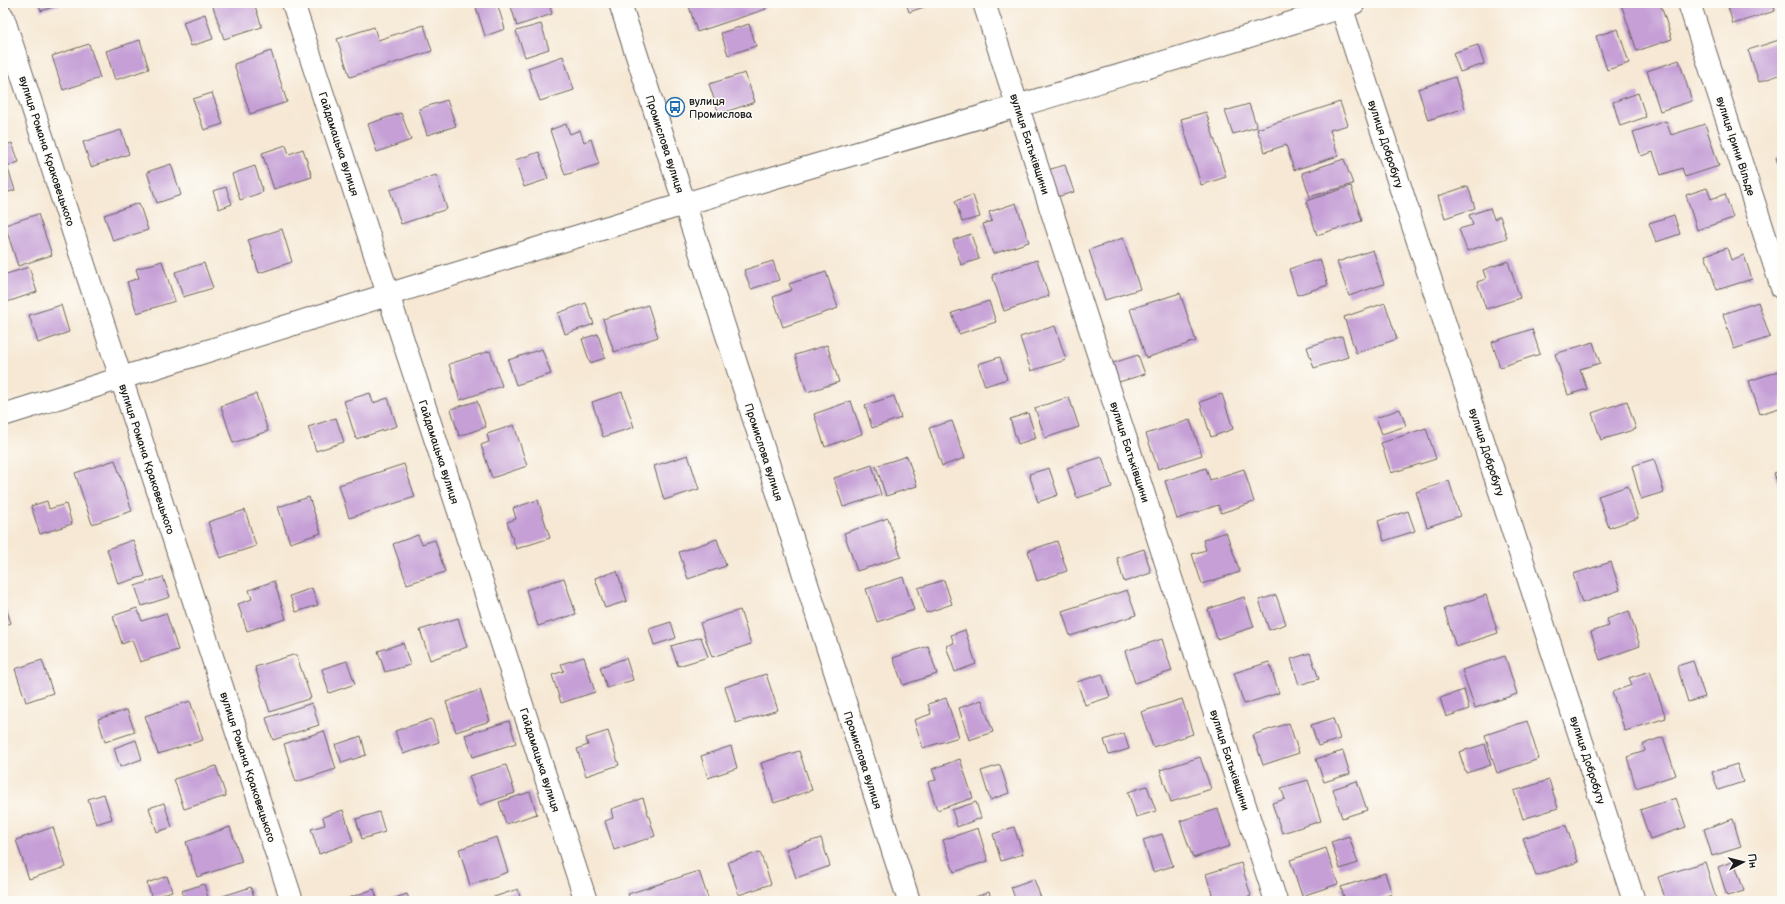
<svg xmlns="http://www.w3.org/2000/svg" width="1785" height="904" font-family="'Balsamiq Sans',sans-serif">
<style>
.building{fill:#c59fd6}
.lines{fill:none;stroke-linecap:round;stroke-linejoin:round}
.minor-casing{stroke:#68635c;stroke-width:24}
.minor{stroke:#fff;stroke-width:22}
.labels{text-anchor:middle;stroke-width:3;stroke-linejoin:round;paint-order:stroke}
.poi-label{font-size:11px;fill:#1c1c1c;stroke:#fdfcf7;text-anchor:start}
.street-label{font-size:11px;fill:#1c1c1c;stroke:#fdfcf7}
</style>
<rect width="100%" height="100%" fill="#fdfcf7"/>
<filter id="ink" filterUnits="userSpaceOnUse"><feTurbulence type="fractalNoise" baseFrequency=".025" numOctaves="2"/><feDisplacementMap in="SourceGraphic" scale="8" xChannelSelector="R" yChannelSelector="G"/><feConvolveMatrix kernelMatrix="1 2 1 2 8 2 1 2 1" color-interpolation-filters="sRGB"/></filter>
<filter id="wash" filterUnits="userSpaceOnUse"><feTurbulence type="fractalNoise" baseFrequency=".012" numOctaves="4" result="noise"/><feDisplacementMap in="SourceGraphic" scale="16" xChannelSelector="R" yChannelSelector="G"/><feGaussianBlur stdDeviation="0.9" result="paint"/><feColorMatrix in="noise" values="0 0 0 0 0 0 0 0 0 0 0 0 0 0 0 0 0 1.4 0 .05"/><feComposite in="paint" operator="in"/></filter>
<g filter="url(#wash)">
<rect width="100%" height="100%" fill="#f6e8d4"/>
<g id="blocks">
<path class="building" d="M38,3H65L41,11Z
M254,3L262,27L224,39L212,4Z
M487,3H497L505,29L485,36L476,7Z
M510,3H549L552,14L517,26Z
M688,3H764L766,9L697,32Z
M906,3H929L930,5L909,12Z
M1625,3H1660L1672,39L1637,51L1621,4Z
M1727,3H1773L1775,11L1733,24Z
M205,14L213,39L191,46L183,22Z
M541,24L549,49L525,57L516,31Z
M749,24L756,46L728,55L721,33Z
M424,25L432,51L350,77L337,39L374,27L378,40Z
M1618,29L1629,63L1607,70L1596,36Z
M1782,39V74L1759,82L1748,50Z
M140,40L149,69L115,80L106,51Z
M89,44L100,78L63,90L52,56Z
M1478,45L1484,64L1460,72L1453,53Z
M271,51L287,102L250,114L234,64Z
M563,56L574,90L540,101L528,68Z
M1679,60L1692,101L1660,111L1647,71Z
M745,73L755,102L719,114L709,84Z
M1455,77L1465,108L1428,120L1418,89Z
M212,93L223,124L204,130L193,99Z
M1638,93L1646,117L1620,126L1613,102Z
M447,100L456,126L427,135L419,109Z
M1340,102L1348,125L1330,130L1338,156L1294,170L1286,145L1265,152L1257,129Z
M1249,104L1257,127L1233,134L1225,111Z
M1206,112L1226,177L1201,185L1181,119Z
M401,113L411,140L377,152L368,124Z
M1666,121L1671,135L1705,124L1719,166L1685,177L1682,168L1661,175L1653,152L1641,156L1633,132Z
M566,124L570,134L580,130L584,142L591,139L599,164L565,175L550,130Z
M121,130L129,154L91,167L83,142Z
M12,143L19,162L7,166L15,190L3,194V146Z
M286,145L289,154L303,149L312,177L274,189L262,153Z
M539,152L548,179L524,187L515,160Z
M1782,156V175L1776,158Z
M1344,159L1353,184L1310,197L1302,173Z
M171,164L181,195L157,203L147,172Z
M1065,165L1074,192L1053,198L1044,171Z
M255,166L263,192L240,200L232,174Z
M436,175L447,209L401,224L390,190Z
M1351,186L1362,221L1317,235L1306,201Z
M1468,186L1475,208L1445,218L1438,196Z
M226,187L232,204L219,209L213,191Z
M1707,188L1711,199L1725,194L1733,218L1697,230L1686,195Z
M973,195L980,217L962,222L955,201Z
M139,203L148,230L113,241L104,215Z
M1016,203L1029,242L993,254L983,224L992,221L989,212Z
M1490,208L1494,219L1500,216L1507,238L1467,251L1459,229L1473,225L1469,215Z
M38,214L52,255L18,266L5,225Z
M1674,215L1680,234L1656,242L1649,223Z
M282,229L292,262L259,273L248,240Z
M971,234L979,259L961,265L953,240Z
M1123,238L1140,289L1105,300L1089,250Z
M1727,248L1731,260L1744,255L1752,279L1717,290L1705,255Z
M1373,250L1384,284L1349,296L1337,262Z
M1320,259L1328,285L1297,295L1289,269Z
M1037,260L1049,296L1004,311L992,275Z
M162,261L175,301L137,313L127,282L139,278L136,269Z
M773,261L779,280L751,289L744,270Z
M1508,261L1520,298L1486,309L1477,282L1486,279L1483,270Z
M204,263L213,288L183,297L175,272Z
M29,267L37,292L7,302L3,290V275Z
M826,272L838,308L783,327L773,297L792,290L789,284Z
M1180,293L1196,341L1146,358L1130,309Z
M989,301L996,322L959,334L952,313Z
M1758,302L1770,337L1734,349L1723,314Z
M586,303L594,324L565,334L558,313Z
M1385,303L1397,339L1356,353L1344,317Z
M61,305L69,332L38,343L29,315Z
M648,305L658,337L614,352L603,319Z
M1055,326L1066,360L1031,371L1020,337Z
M1532,329L1540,354L1500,367L1492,342Z
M598,334L605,358L590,363L582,339Z
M1342,336L1348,357L1314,368L1307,347Z
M1593,342L1600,363L1580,369L1587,389L1568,395L1555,354Z
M827,345L839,382L807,392L795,355Z
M542,349L551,374L516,385L508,360Z
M490,351L502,386L460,400L449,364Z
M1138,355L1145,374L1119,382L1113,363Z
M1000,357L1007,379L985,386L978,364Z
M1782,370V407L1760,414L1749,381Z
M622,392L634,427L603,437L592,402Z
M370,393L373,403L388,398L397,426L356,439L344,401Z
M256,394L268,431L233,443L221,406Z
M1222,394L1233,429L1211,437L1200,402Z
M894,396L901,418L872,428L865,405Z
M1069,397L1079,427L1045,438L1035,408Z
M477,401L486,427L459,436L451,409Z
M851,401L862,434L825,447L814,414Z
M1627,401L1636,429L1601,440L1592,413Z
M1400,409L1406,426L1382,434L1376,418Z
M1028,413L1036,438L1018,444L1010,419Z
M336,418L344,442L316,451L308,427Z
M1190,420L1202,455L1158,469L1146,434Z
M952,421L965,458L942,466L929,428Z
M514,425L527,466L492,478L481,445L489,442L487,434Z
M1426,428L1436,459L1391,473L1381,443Z
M688,455L699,489L664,500L654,466Z
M907,456L917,486L886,496L876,466Z
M1102,457L1112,487L1077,498L1067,468Z
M1654,459L1664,492L1641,499L1632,466Z
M115,460L132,511L92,524L75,473Z
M404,464L415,497L349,518L339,485Z
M872,465L881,495L843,507L834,478Z
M1049,468L1058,495L1038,502L1029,474Z
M1206,468L1210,480L1244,469L1254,502L1221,513L1218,505L1177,519L1165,481Z
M1782,471V496L1774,473Z
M1449,481L1460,516L1427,527L1416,492Z
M1628,486L1638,518L1609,528L1598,496Z
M309,497L321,533L290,543L278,507Z
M538,500L550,538L516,549L507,522L516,519L513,508Z
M47,501L49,509L66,504L72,524L40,534L31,506Z
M245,510L256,546L220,558L208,522Z
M1408,511L1415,531L1384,541L1378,521Z
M888,518L901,557L857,571L844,533Z
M1226,532L1240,572L1202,584L1192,554L1206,550L1203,540Z
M418,535L422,544L435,540L445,572L407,584L393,544Z
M717,539L726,566L688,579L679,552Z
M133,540L145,576L118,584L107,549Z
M1057,541L1067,571L1037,581L1028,551Z
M1144,549L1151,573L1124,582L1117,558Z
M1611,562L1620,590L1582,603L1573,574Z
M617,571L627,601L605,608L595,578Z
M163,577L170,597L142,606L135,586Z
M903,577L914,610L877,622L866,589Z
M564,578L576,614L538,626L526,590Z
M944,580L952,604L926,613L918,588Z
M274,581L286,619L247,631L238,604L252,599L249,590Z
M312,588L318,605L296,612L290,596Z
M1127,590L1136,615L1070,636L1062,611Z
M1276,595L1286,624L1269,630L1259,600Z
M1486,595L1498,633L1456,647L1444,609Z
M1244,597L1254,627L1217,639L1208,609Z
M4,602L11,623L3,626V603Z
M137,608L142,621L166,613L178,650L140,662L132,640L122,644L113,616Z
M740,610L751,644L712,657L700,623Z
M1629,611L1640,646L1600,660L1591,632L1609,626L1607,619Z
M458,618L467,647L430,660L420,630Z
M671,622L676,638L654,645L649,629Z
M965,630L976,664L955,672L946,646L954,643L951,635Z
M701,637L708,657L678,666L671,646Z
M1162,639L1172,671L1135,683L1125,651Z
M403,643L410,665L385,672L378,651Z
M928,646L937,674L903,685L893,658Z
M1310,653L1319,679L1299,685L1291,659Z
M296,654L311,698L270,712L255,667Z
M1505,656L1517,694L1475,708L1462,670Z
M584,657L595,692L561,703L552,675L564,671L561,664Z
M626,658L633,680L607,688L600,667Z
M42,660L53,693L26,702L15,669Z
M347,661L355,684L329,693L322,669Z
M1693,661L1705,697L1688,702L1677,666Z
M1269,662L1279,693L1244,704L1234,673Z
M1650,671L1666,718L1625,731L1612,692L1632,685L1629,678Z
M766,674L778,710L736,723L725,687Z
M1102,674L1110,697L1085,705L1077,682Z
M480,690L490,721L456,732L446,702Z
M1464,690L1469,709L1446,717L1440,698Z
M946,698L959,737L923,748L914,720L931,714L928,704Z
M1182,699L1193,734L1153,747L1141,712Z
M982,700L993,732L969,740L959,708Z
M190,701L203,740L158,754L145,716Z
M312,703L319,725L273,740L266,718Z
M127,710L135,732L105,742L98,719Z
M1333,718L1340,739L1318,746L1311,725Z
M432,719L439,742L403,754L395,731Z
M509,721L516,743L473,757L465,735Z
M1527,721L1539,759L1497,773L1485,735Z
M1289,723L1299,753L1263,765L1253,735Z
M324,731L336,769L296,782L284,744Z
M608,731L619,765L586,776L577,749L588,745L586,738Z
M1124,733L1129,749L1109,755L1104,740Z
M361,736L366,755L342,763L335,745Z
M1663,737L1676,775L1636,788L1627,757L1645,751L1643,744Z
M136,740L142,759L120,767L114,748Z
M1485,744L1491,765L1466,773L1459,752Z
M731,746L737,768L708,778L701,756Z
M799,751L812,790L774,803L761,763Z
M1343,751L1350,774L1324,782L1316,759Z
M1200,757L1211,789L1171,802L1160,770Z
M960,759L973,798L937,810L928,782L936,780L932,769Z
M1737,764L1743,782L1718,790L1712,772Z
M506,765L515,793L479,805L469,776Z
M1000,765L1009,793L990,800L981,771Z
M216,766L226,796L184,809L174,779Z
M1308,780L1321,821L1282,833L1272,803L1285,799L1281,788Z
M1549,780L1558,808L1523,819L1514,791Z
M1357,781L1367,810L1342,818L1333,789Z
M1147,786L1156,811L1136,817L1128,792Z
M530,792L537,814L506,824L499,802Z
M104,794L112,819L96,824L88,799Z
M643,798L655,836L614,850L605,821L613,818L611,809Z
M1676,798L1686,827L1650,839L1640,810Z
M976,802L981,818L957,827L952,810Z
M164,803L172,827L157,832L149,808Z
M1218,809L1230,846L1193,858L1180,821Z
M343,810L353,842L319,854L311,829L325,825L323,817Z
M379,812L385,832L362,839L356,819Z
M1733,819L1741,847L1712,856L1704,829Z
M1566,825L1578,862L1536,876L1523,838Z
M53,827L66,867L29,879L16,840Z
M230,827L242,862L197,877L186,842Z
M1014,827L1023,854L1001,861L993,834Z
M978,828L988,861L954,872L943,840Z
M1162,834L1173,866L1153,872L1143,840Z
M1349,836L1358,863L1340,869L1331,842Z
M497,837L508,872L470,885L459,849Z
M821,838L830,866L796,878L786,849Z
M1326,848L1338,884L1302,896L1290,860Z
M760,852L771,884L739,895L728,862Z
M1734,861L1744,891L1727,896L1718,867Z
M1705,862L1717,901H1666L1658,877Z
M1241,863L1251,896L1236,901H1214L1206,874Z
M699,871L709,901H630L628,894Z
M1385,873L1392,894L1371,901H1345L1341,887Z
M167,876L172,891L152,898L147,883Z
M1034,879L1042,901H1016L1011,887Z
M204,884L209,901H185L182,891Z
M251,887L255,901H218L217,898Z
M374,889L378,901H340Z
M518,889L521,901H482Z
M989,892L992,901H964Z
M407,894L410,901H386Z"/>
</g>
</g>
<g filter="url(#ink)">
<use href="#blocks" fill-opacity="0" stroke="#68635c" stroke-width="1"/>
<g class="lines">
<g class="minor-casing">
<path id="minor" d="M293,3L586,901
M620,3L909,901
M984,3L1276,901
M1340,3L1634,901
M1689,3L1782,288
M3,17L292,901
M3,415C231,344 459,271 688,203C910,137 1133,74 1354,3"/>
</g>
<use href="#minor" class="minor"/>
</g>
</g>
<defs>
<g id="bus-ring" transform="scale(1)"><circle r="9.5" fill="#fdfcf7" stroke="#1f6fb2" stroke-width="1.5"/><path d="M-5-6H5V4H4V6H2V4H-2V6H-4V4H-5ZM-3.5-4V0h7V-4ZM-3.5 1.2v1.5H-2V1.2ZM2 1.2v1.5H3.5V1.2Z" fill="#1f6fb2"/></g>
</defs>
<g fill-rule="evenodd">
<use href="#bus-ring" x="675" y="107"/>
</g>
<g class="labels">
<g class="poi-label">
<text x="689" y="105">вулиця<tspan x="689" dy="13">Промислова</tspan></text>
</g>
<g class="street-label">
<text transform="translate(339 144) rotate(72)" y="4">Гайдамацька вулиця</text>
<text transform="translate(665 144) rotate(72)" y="4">Промислова вулиця</text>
<text transform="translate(1030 144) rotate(72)" y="4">вулиця Батьківщини</text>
<text transform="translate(1386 144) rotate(72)" y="4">вулиця Добробуту</text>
<text transform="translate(1736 146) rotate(72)" y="4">вулиця Ірини Вільде</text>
<text transform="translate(47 151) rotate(72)" y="4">вулиця Романа Краковецького</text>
<text transform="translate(439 452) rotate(72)" y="4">Гайдамацька вулиця</text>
<text transform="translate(764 452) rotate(72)" y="4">Промислова вулиця</text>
<text transform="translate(1130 452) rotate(72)" y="4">вулиця Батьківщини</text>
<text transform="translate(1487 452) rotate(72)" y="4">вулиця Добробуту</text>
<text transform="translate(147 459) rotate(72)" y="4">вулиця Романа Краковецького</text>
<text transform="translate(540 760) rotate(72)" y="4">Гайдамацька вулиця</text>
<text transform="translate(863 760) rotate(72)" y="4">Промислова вулиця</text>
<text transform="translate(1230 760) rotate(72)" y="4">вулиця Батьківщини</text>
<text transform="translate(1588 760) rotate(72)" y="4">вулиця Добробуту</text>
<text transform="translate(248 767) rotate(72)" y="4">вулиця Романа Краковецького</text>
</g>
</g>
<rect width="1785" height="904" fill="none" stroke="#fdfcf7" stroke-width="16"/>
<g transform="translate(1743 862) rotate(83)" stroke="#fdfcf7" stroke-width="3" paint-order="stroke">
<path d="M0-3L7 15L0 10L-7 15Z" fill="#1c1c1c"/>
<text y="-6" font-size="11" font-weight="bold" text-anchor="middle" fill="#1c1c1c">Пн</text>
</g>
</svg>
